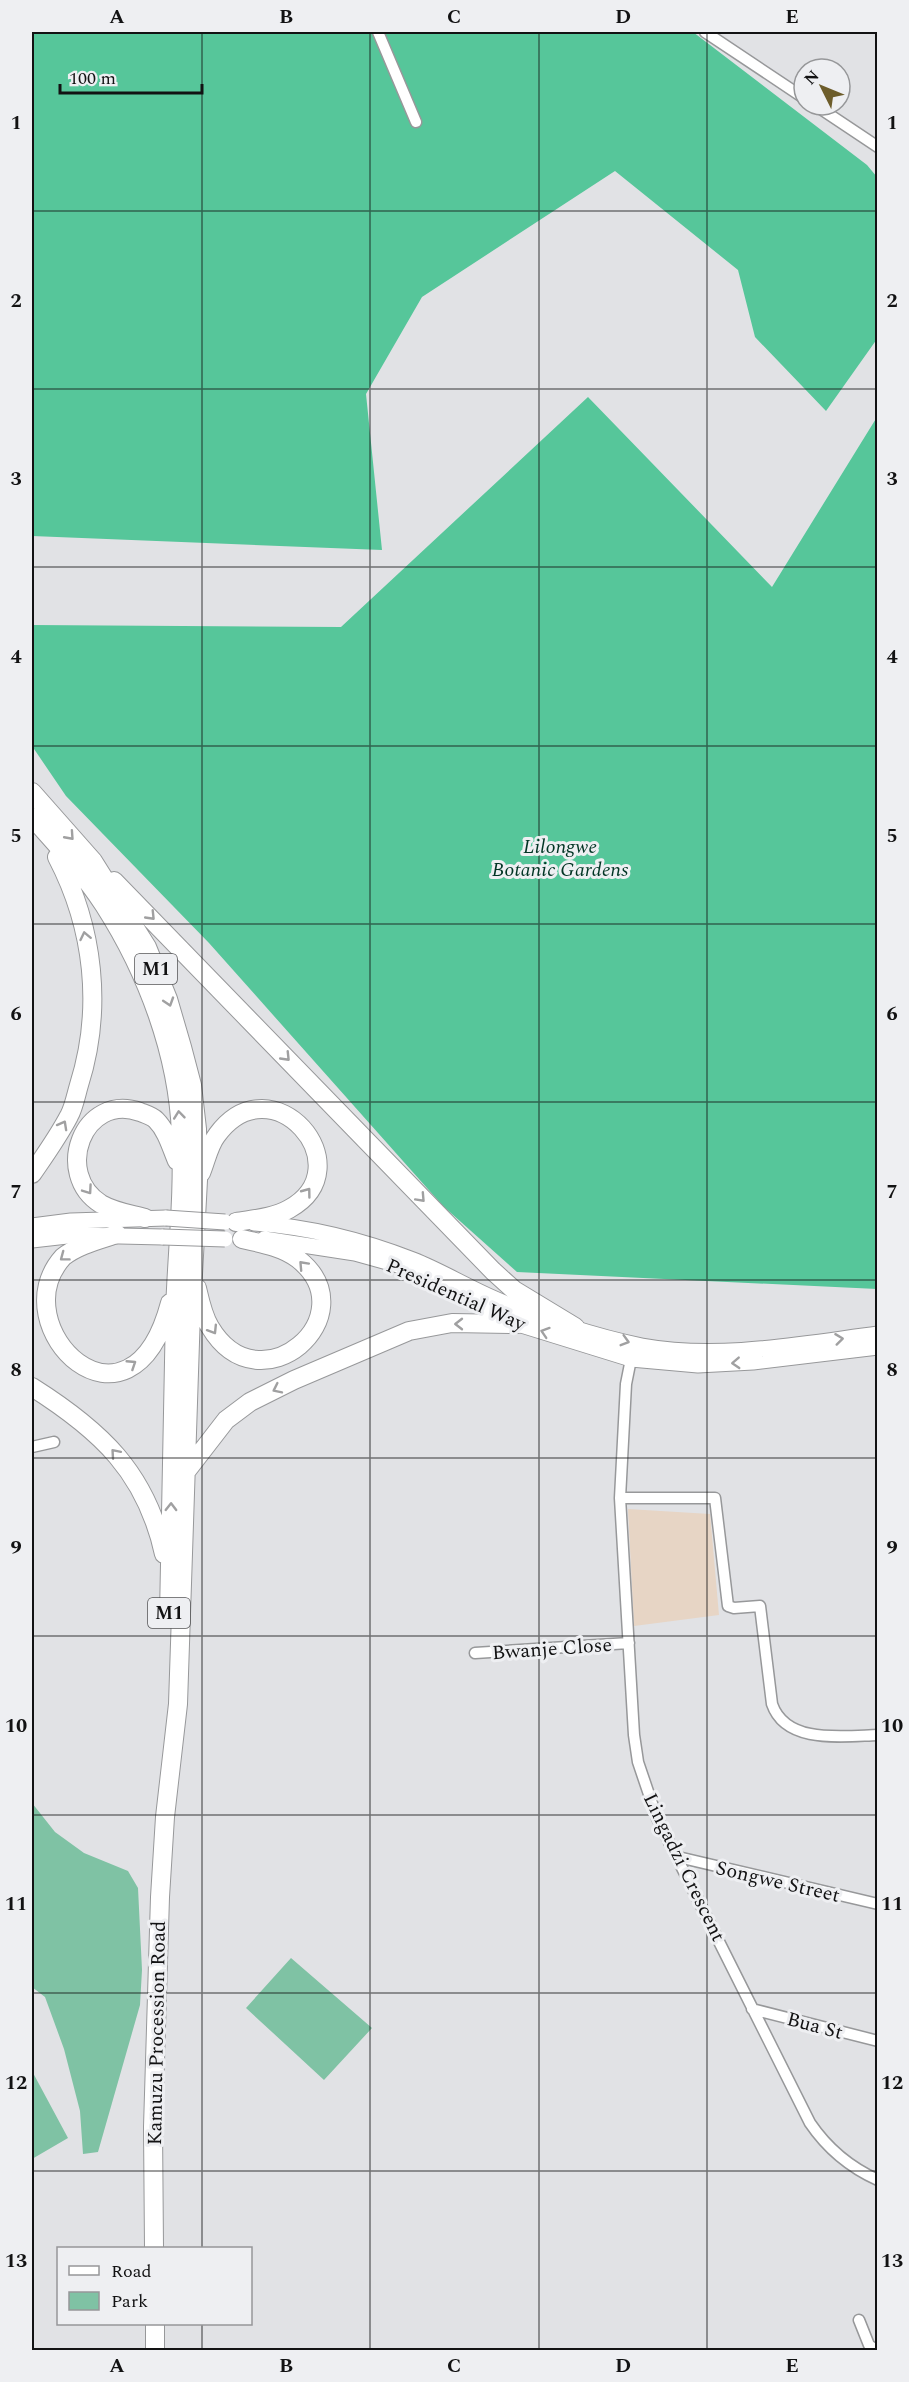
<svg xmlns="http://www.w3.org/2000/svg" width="909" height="2382" font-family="Spectral,serif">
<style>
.medical{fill:#e7d5c5}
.green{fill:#7fc2a4}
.forest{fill:#56c69a}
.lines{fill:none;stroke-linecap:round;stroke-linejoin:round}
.minor-casing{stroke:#97989a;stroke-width:13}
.secondary-casing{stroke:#97989a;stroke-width:17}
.trunk-casing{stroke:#97989a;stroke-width:20}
.minor{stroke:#fff;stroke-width:10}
.secondary{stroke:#fff;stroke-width:15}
.trunk{stroke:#fff;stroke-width:18}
.secondary-bridge-casing{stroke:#97989a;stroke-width:17;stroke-linecap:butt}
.secondary-bridge{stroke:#fff;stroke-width:15}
.oneway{stroke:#a0a0a1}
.grid{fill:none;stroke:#121213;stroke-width:1.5;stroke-opacity:0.55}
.labels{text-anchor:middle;stroke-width:6;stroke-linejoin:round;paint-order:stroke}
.shield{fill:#eeeff2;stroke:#545456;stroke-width:1.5}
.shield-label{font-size:18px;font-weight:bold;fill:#121213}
.park-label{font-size:20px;font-style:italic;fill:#013524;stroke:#eeeff2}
.street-label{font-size:20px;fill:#121213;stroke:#eeeff2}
.neatline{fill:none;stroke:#121213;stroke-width:2}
.grid-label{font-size:20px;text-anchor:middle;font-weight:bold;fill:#121213}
</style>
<rect width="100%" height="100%" fill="#e1e2e5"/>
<path class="medical" d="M628,1509L710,1514L719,1615L634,1626Z"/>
<path class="green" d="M32,1803L55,1832L84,1853L128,1871L138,1888L142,1970L140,2005L98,2152L83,2154L80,2111L64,2049L45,1997L32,1987Z
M291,1958L372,2028L324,2080L246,2008Z
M32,2071L68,2138L32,2159Z"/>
<path class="forest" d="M32,32H693L867,165L877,177V339L826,411L755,337L738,270L615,171L422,297L366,394L382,550L32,536Z
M588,397L772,587L877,417V1289L517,1272L443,1206L209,943L66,796L32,746V625L341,627Z"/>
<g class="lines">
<g class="minor-casing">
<path id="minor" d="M378,32L416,122
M705,32L804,98
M815,105L878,147
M631,1359L626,1384L620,1498L634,1735L638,1762L657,1818L810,2123C827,2148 849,2167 878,2180
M32,1447L54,1442
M620,1498H715L728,1606L734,1608L760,1606L772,1704C786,1745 844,1736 878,1735
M475,1653L629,1643
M678,1857L878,1904
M752,2009L878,2041
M859,2320L869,2345L876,2350"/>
</g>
<g class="secondary-casing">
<path id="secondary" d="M254,1223C309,1227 362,1240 413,1260C441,1271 467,1287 495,1299C538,1318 597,1337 642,1346C719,1360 801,1344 878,1334
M32,1226L71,1221L166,1218
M264,1239L355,1253L398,1265L518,1324L631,1359L698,1365L753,1362L878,1347
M32,1240L76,1235L163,1237"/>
</g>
<g class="trunk-casing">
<path id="trunk" d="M32,792L93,861L147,947L168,999L182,1047L192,1085L197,1129L198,1180L191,1312L178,1704L165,1817L160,1897L153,2127L154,2248
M32,817C57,845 83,873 104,905C147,972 178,1054 181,1134C184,1193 177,1252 175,1311C173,1412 171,1513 169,1615
M114,881L493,1271L514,1290L575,1327
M201,1173C206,1161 209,1145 217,1135C272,1060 365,1167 289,1209C273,1218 254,1219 236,1222
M32,1174C45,1155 58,1137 69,1116C74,1107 76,1095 79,1085C103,1009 94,928 57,857
M145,1218C130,1214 115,1212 101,1204C53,1174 83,1092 140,1112C145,1114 152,1116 156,1120C167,1131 171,1147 177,1161
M117,1234C99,1240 78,1245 63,1257C0,1327 130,1453 170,1303
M197,1288C200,1301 203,1316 210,1327C260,1411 369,1315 298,1259C283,1247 260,1243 242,1239
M32,1387C100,1430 146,1472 164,1554
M185,1473L226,1420L250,1402L294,1380L409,1331L452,1323L518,1324
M155,2324V2350"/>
</g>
<use href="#minor" class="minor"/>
<use href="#secondary" class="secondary"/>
<use href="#trunk" class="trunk"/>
<g class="secondary-bridge-casing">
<path id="secondary-bridge" d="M166,1218L225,1222
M163,1237L225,1239"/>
</g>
<use href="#secondary-bridge" class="secondary-bridge"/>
</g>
<defs><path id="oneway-chevron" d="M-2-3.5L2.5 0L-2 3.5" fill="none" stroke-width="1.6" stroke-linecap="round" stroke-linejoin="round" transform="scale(1.5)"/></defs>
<g class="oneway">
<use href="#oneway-chevron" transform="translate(70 836) rotate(48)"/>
<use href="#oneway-chevron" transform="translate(151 916) rotate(46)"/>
<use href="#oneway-chevron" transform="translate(85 936) rotate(-102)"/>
<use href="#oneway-chevron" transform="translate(169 1002) rotate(72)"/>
<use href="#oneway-chevron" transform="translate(286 1057) rotate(46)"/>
<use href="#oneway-chevron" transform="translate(179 1115) rotate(-96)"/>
<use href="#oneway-chevron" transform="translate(63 1125) rotate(-61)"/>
<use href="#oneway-chevron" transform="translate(88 1190) rotate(55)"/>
<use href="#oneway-chevron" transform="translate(307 1192) rotate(-53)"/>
<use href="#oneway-chevron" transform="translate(421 1198) rotate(47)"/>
<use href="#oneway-chevron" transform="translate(64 1257) rotate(143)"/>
<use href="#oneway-chevron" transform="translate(303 1265) rotate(-133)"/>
<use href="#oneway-chevron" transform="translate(459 1324) rotate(180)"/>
<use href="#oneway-chevron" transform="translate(213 1330) rotate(58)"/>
<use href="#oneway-chevron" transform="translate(545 1332) rotate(-162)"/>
<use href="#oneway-chevron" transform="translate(839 1339) rotate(-7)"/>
<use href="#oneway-chevron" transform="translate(625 1341) rotate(16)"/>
<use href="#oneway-chevron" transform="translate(736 1363) rotate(177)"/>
<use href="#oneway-chevron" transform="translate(132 1364) rotate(-33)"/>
<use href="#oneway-chevron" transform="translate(277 1389) rotate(154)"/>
<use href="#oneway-chevron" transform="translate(115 1453) rotate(-131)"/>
<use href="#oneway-chevron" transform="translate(171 1507) rotate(-89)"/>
</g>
<path class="grid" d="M202,32V2248M370,32V2350M539,32V2350M707,32V2350M32,211H878M32,389H878M32,567H878M32,746H878M32,924H878M32,1102H878M32,1280H878M32,1458H878M32,1636H878M32,1815H878M32,1993H878M32,2171H878M202,2324V2350"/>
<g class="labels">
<g class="shield">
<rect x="135" y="954" width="42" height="30" rx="4.5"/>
<rect x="148" y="1598" width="42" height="30" rx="4.5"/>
</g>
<g class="shield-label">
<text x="156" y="975">M1</text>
<text x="169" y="1619">M1</text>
</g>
<g class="park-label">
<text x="560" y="853">Lilongwe<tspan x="560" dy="23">Botanic Gardens</tspan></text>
</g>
<g class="street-label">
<text transform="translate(456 1294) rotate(24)" y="7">Presidential Way</text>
<text transform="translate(552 1648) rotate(-4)" y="7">Bwanje Close</text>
<text transform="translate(685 1867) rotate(64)" y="7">Lingadzi Crescent</text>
<text transform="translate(778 1881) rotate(13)" y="7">Songwe Street</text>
<text transform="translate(815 2025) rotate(15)" y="7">Bua St</text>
<text transform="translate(156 2033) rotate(-89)" y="7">Kamuzu Procession Road</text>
</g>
</g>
<rect width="909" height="2382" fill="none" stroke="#eeeff2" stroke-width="66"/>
<rect x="57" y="2247" width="195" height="78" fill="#eeeff2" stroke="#969799" stroke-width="1.5"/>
<rect x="69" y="2266" width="30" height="9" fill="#ffffff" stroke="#969799" stroke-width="1.5"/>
<text x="111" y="2277" font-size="18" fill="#121213">Road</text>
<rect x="69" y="2292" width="30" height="18" fill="#7fc2a4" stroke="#969799" stroke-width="1.5"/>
<text x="111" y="2307" font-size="18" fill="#121213">Park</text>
<g transform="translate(822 87) rotate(313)"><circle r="28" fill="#eeeff2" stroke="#969799" stroke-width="1.5"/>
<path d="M0-4.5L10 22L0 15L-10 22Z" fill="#6d5d2b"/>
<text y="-9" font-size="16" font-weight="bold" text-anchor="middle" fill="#121213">N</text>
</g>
<path d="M60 84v9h142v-9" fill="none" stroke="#121213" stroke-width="3"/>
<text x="69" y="84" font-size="18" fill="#121213" stroke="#eeeff2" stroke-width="4.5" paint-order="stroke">100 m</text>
<rect x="33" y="33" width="843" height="2316" class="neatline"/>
<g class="grid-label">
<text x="117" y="23">A</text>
<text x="286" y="23">B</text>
<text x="454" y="23">C</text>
<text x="623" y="23">D</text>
<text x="792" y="23">E</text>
<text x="16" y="129">1</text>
<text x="892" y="129">1</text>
<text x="16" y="307">2</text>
<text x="892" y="307">2</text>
<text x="16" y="485">3</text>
<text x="892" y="485">3</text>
<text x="16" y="663">4</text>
<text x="892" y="663">4</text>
<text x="16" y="842">5</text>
<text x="892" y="842">5</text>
<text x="16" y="1020">6</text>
<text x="892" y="1020">6</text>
<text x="16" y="1198">7</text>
<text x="892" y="1198">7</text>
<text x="16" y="1376">8</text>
<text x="892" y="1376">8</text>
<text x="16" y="1554">9</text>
<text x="892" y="1554">9</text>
<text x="16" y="1732">10</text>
<text x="892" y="1732">10</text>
<text x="16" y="1910">11</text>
<text x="892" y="1910">11</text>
<text x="16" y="2089">12</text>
<text x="892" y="2089">12</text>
<text x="16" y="2267">13</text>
<text x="892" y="2267">13</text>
<text x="117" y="2372">A</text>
<text x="286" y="2372">B</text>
<text x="454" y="2372">C</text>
<text x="623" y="2372">D</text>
<text x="792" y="2372">E</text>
</g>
</svg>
